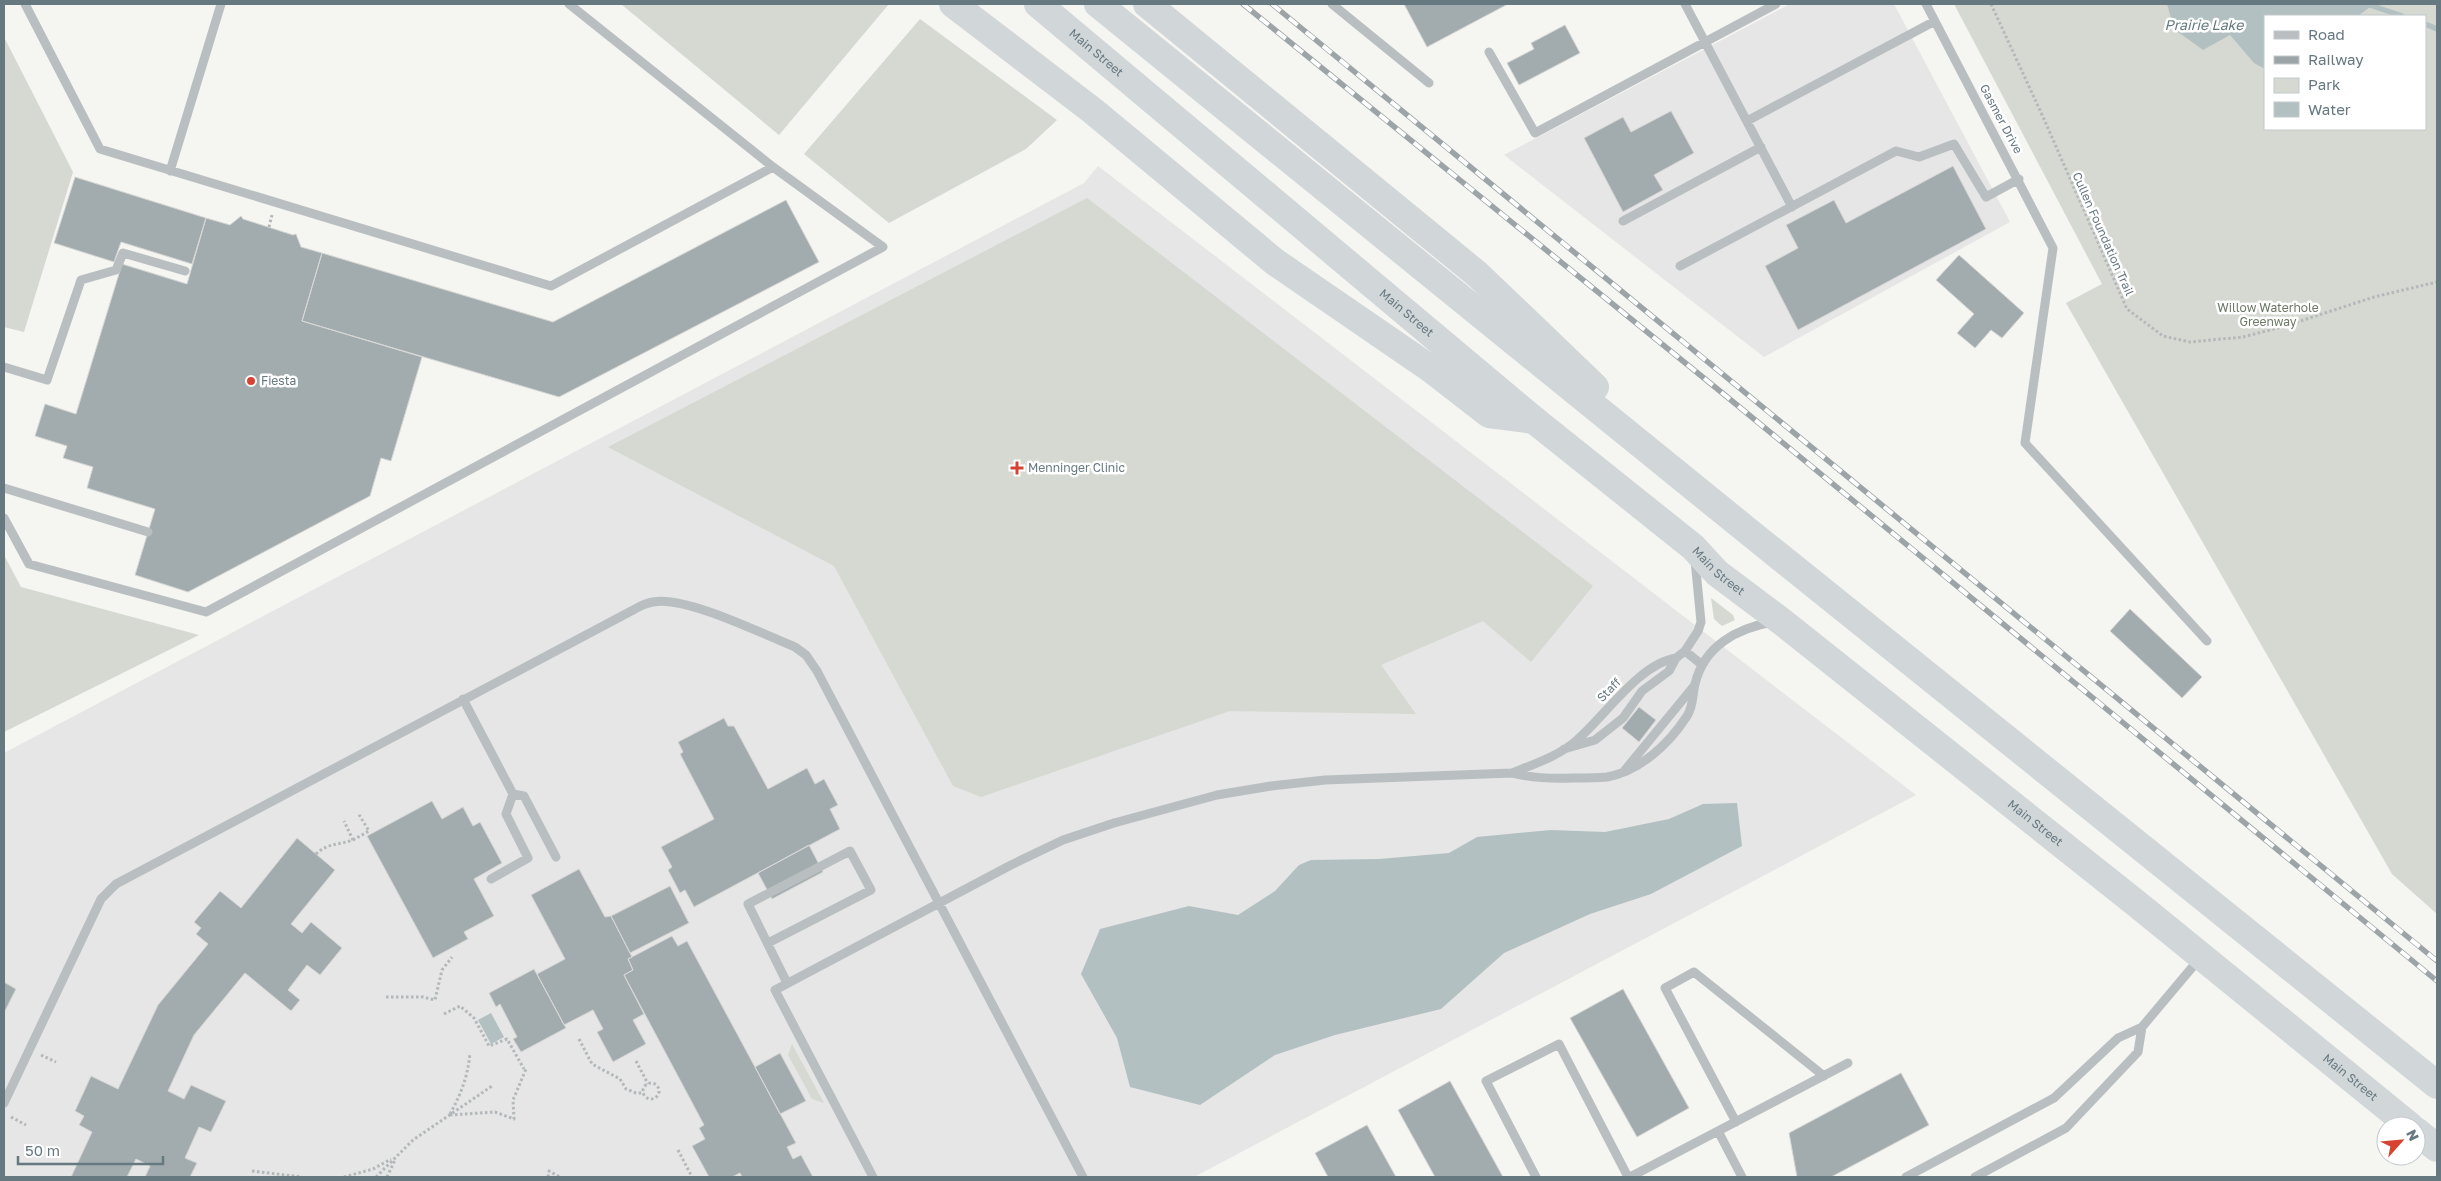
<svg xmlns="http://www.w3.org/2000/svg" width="2441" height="1181" font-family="'Golos Text',sans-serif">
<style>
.built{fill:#e5e6e5}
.green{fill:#d5d9d1;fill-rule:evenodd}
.water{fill:#b2c0c2}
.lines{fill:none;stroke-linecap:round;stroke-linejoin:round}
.stream{stroke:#b2c0c2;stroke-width:5.5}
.building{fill:#a2acaf;stroke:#d6d6d4}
.path{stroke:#b4b8ba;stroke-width:3;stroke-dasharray:2.5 2.5;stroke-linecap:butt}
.minor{stroke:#b9bfc1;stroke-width:9}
.highway{stroke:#d1d6d9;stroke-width:28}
.rail-casing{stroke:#9ca4a7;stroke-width:5.5}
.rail{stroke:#fff;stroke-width:4;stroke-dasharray:11;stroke-linecap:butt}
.poi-dot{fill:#d64431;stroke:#fff;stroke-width:2}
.labels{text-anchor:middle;stroke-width:5;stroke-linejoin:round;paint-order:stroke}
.street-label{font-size:12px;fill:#667880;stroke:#fff}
.park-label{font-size:12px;fill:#6b7864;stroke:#fff}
.poi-label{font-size:12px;fill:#667880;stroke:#fff;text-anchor:start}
.water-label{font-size:14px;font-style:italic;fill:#62797d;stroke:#fff}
</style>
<rect width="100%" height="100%" fill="#f5f5f1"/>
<path class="built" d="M1790,4H1894L2010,222L1764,357L1504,155Z
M1098,166L1916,795L1194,1177H4V753L1084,183Z"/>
<path class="green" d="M621,4H889L779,135Z
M1954,4H2437V914L2392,874L2066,303L2102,284ZM2265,16H2425V129H2265Z
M920,19L1057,120L1026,149L889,223L804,154Z
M4,37L73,172L24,332L4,327Z
M1087,198L1593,586L1531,662L1483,621L1381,665L1416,714L1230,711L981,797L953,786L834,566L608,447Z
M4,555L21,587L199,635L4,732Z
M1711,598L1733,615L1735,620L1722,626L1714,619Z
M792,1044L824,1103L812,1099L788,1055Z"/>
<path class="water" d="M2167,4H2374L2358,16H2265V69L2254,63L2230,35L2203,50L2174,29Z
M1737,803L1742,846L1651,894L1590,914L1504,953L1441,1009L1335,1035L1275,1055L1200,1105L1130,1087L1117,1038L1081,974L1100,929L1189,906L1238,915L1275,891L1299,865L1311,860L1379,859L1449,853L1477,837L1551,830L1605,832L1669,819L1703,804Z
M491,1013L504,1037L491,1044L478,1020Z"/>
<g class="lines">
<path class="stream" d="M2367,4L2402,16
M2425,24L2437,29"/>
</g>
<path class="building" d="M1404,4H1508L1427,47Z
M1565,25L1580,53L1519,85L1507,63L1534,49L1531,43Z
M1671,111L1694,153L1654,175L1663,190L1623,212L1584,138L1623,117L1631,132Z
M1953,166L1986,229L1798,330L1765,266L1798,248L1786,225L1834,200L1846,223Z
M75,177L206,218L192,264L121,242L114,262L54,243Z
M786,200L819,262L559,397L302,321L322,253L553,322Z
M241,216L243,219L293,235L296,234L301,247L322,253L302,321L422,357L391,461L381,458L370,496L188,592L135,575L155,509L87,488L93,467L63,458L67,446L35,436L45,404L76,414L122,264L187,284L206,218L230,225Z
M1959,255L2024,313L2002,338L1991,330L1975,348L1957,333L1974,314L1936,280Z
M2130,609L2202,677L2182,698L2110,631Z
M1639,707L1656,720L1639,742L1622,728Z
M724,718L728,726H734L768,789L807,768L815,784L824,779L838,805L830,809L840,829L694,907L685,890L680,893L668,870L672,867L661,847L714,819L680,754L683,752L678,742Z
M432,801L442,819L463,807L473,826L480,822L502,863L474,879L494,916L464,932L468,939L433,958L367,836Z
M297,838L335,870L291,924L302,933L311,922L342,948L320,975L307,965L288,990L300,1000L291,1011L245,973L194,1035L168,1091L184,1099L191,1085L226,1101L211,1132L199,1127L185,1158L197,1163L190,1177H145L150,1166L136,1159L127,1177H71L92,1132L79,1125L84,1116L75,1111L91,1076L118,1089L158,1005L208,944L196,934L201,928L194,922L220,891L241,908Z
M809,845L823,872L772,899L758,873Z
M579,869L605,917L611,916L630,953L632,957L628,959L633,970L624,975L644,1014L633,1020L646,1044L613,1062L597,1032L603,1029L593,1010L564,1025L537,974L565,959L531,895Z
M670,886L689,923L630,953L611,916Z
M672,936L678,946L687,941L796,1143L787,1147L793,1159L801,1155L813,1177H742L740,1173L732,1177H709L692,1146L705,1139L699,1128L704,1125L624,975L633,970L628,959Z
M534,969L566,1028L521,1052L513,1039L517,1037L500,1004L496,1007L489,993Z
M4,982L16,989L4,1013Z
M1623,989L1689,1108L1637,1137L1570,1018Z
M780,1053L806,1101L780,1114L755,1067Z
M1901,1073L1929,1125L1831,1177H1797L1789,1133Z
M1450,1081L1503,1177H1435L1398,1110Z
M1367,1125L1396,1177H1328L1315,1153Z"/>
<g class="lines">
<path class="path" d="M1991,4L2044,119L2127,309L2163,336L2190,342L2243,337L2285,326L2374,297L2437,282
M269,227L272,215
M353,840L369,831L358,813
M316,854C327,843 339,845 353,840L344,821
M386,997H423L435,1000L442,970L452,957
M444,1014L460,1006L474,1018L489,1046L507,1039L524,1069
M579,1039L592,1064L620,1079L626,1089L636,1093H644
M41,1055L56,1062
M636,1061L648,1084
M643 1091a8 8 0 1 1 16 0a8 8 0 1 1-16 0Z
M450,1114C461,1094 468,1076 470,1053
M450,1115L495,1112L514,1119L513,1100L526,1069
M11,1117L26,1125
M678,1150L692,1177
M252,1171L302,1177
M344,1177L373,1169L391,1159
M376,1177L413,1140L492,1086
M387,1177L395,1160
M548,1177L549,1171L560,1177"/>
<path class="minor" d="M25,4L100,149L551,286L773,167
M1332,4L1429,83
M1685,4L1792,207
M1926,4L2053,248L2025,443L2207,641
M1489,52L1535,133L1776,4
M1747,121L1935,21
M170,171L221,4
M1623,221L1761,147
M1680,266L1896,151L1919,157L1954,144L1986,197L2019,179
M4,367L47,380L81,280L116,270L123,253L185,271
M4,488L148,532
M4,518L29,564L206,612L883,247L773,167L569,4
M1685,651L1701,664
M463,699L513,794L506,814L528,858L491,879
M1564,749L1595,740L1623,718L1642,691L1669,671L1676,658L1685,651L1698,631L1701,622L1695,560
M1625,770L1694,686
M1512,773C1534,764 1559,756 1577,740C1606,715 1639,664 1676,658
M513,794L524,796L556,857
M768,943L871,890L850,851L748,904L787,983
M4,1103L101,899L116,884L635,609C640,606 647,603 653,602C684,595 763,634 795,647L806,655L817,671L1083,1177
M1736,1122L1665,988L1694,972L1824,1076
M1718,1131L1742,1177
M873,1177L775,990L1011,865L1063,840L1114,823L1217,795L1271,786L1325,780L1512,773C1532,778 1552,779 1573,778C1584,778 1596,778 1607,777C1640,771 1669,744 1687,716C1694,705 1692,695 1695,684C1704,646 1737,628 1773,622
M1536,1177L1486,1081L1559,1044L1628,1177
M1630,1177L1848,1063
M1906,1177L2054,1098L2118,1038L2142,1027L2200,958
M1975,1177L2066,1128L2138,1052L2142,1027"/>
<g class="highway">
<path d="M953,4L1093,111L1275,262L1431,369L1489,414L1534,420"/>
<path id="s1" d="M1038,4L1534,420L1693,547L1717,573L1781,621L2137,904L2410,1126"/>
<path d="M1098,4L1749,532L2437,1085"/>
<path d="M1147,4L1477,274L1595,387"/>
<path d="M2416,1131L2437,1148"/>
</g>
<g class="rail-casing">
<path id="rail" d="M1243,4L1726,396L2437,981
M1272,4L2437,961"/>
</g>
<use href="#rail" class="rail"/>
</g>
<g class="poi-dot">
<circle cx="251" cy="381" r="5"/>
<path d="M1014.5 460.5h5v5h5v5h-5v5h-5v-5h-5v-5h5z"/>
</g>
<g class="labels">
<g class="street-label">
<text dy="4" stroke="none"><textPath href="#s1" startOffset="76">Main Street</textPath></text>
<text transform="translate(2001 119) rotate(62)" y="4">Gasmer Drive</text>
<text transform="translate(2103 234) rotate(66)" y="4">Cullen Foundation Trail</text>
<text dy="4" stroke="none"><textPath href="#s1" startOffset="481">Main Street</textPath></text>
<text dy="4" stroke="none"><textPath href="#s1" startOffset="886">Main Street</textPath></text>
<text transform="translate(1609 690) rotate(-46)" y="4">Staff</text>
<text dy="4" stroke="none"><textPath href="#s1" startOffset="1291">Main Street</textPath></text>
<text dy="4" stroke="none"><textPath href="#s1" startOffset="1696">Main Street</textPath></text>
</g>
<g class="park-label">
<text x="2268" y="312">Willow Waterhole<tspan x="2268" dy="14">Greenway</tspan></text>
</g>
<g class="poi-label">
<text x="261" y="385">Fiesta</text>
<text x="1028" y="472">Menninger Clinic</text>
</g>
<g class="water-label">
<text x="2204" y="30">Prairie Lake</text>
</g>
</g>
<rect width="2441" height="1181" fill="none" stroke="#667880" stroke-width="10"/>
<rect x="2264" y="15" width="162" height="115" fill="#ffffff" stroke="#c2c9cc"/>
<rect x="2274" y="31" width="25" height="8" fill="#b9bfc1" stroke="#c2c9cc"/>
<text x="2308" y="40" font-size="15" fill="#667880">Road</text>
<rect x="2274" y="56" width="25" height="8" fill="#9ca4a7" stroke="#c2c9cc"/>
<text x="2308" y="65" font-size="15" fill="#667880">Railway</text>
<rect x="2274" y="78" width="25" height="15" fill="#d5d9d1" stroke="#c2c9cc"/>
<text x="2308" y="90" font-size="15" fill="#667880">Park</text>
<rect x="2274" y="102" width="25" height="15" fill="#b2c0c2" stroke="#c2c9cc"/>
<text x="2308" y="115" font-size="15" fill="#667880">Water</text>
<g transform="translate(2401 1141) rotate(63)"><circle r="24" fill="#ffffff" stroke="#c2c9cc"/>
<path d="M0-4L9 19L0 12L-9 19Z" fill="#d64431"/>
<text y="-8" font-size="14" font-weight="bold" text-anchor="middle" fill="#667880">N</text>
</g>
<path d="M18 1156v8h145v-8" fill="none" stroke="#667880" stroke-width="2.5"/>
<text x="25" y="1156" font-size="15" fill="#667880" stroke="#ffffff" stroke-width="4" paint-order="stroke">50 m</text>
</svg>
